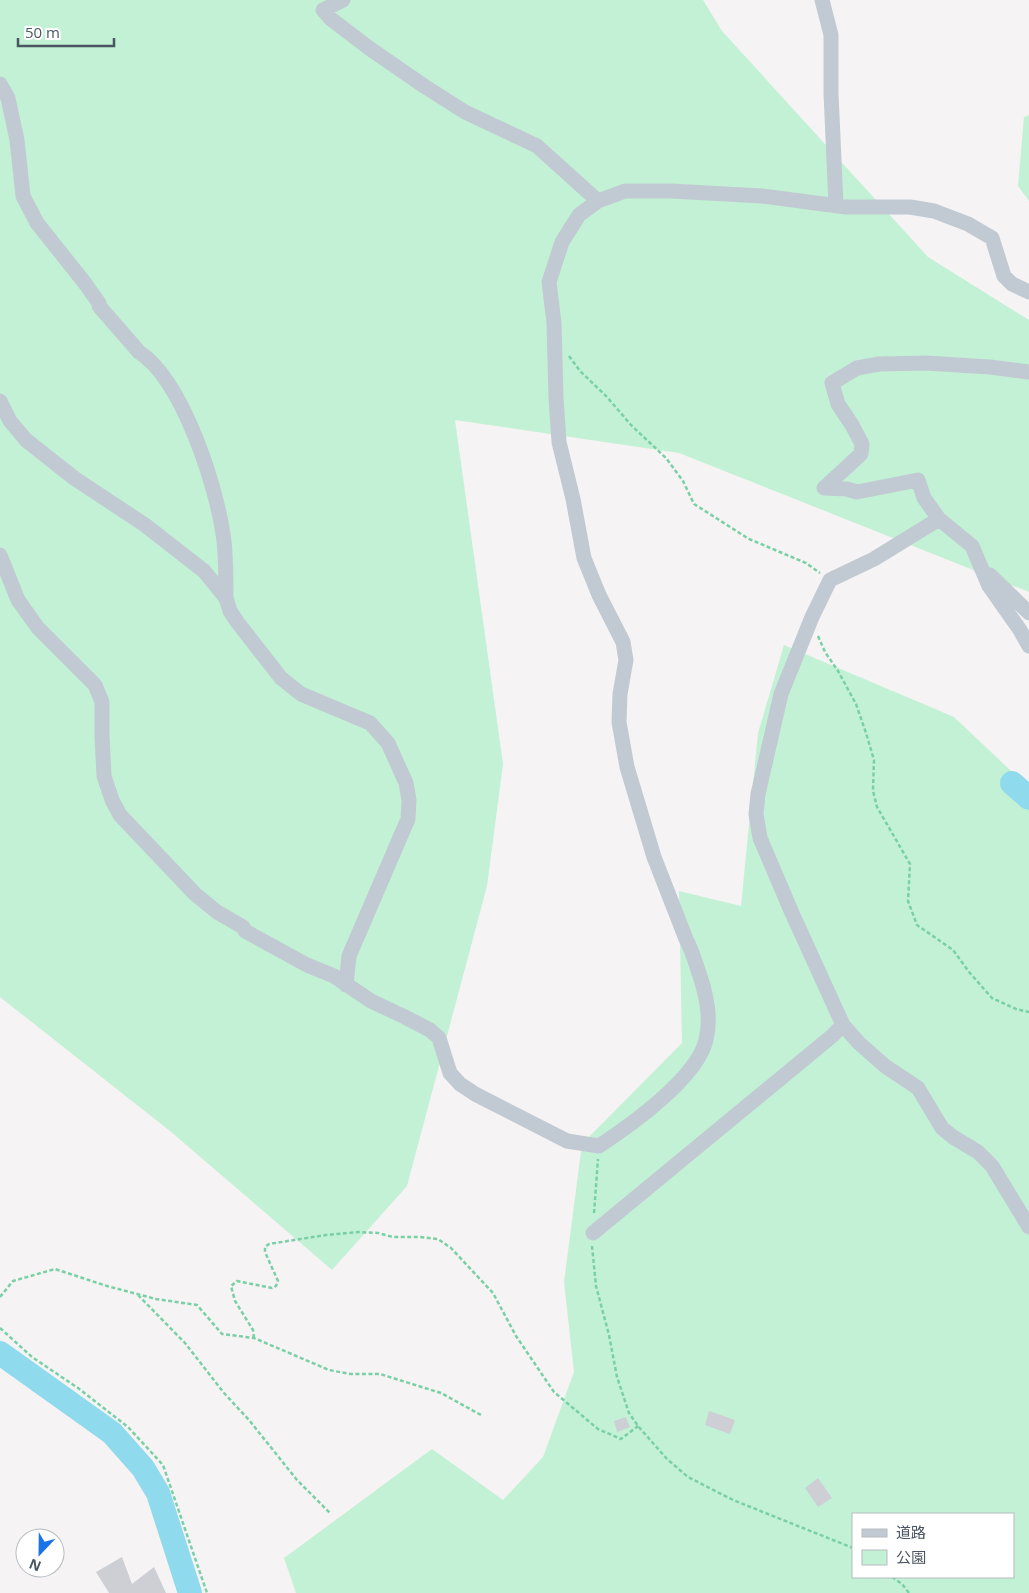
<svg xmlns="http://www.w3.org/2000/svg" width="1029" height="1593" font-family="'Open Sans','Noto Sans JP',sans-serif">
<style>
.green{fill:#c3f1d5;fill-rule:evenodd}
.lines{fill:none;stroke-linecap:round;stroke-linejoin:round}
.river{stroke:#90daee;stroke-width:24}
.building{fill:#cdcfd5}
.path{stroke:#7ad0a6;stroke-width:2.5;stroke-dasharray:4 2.5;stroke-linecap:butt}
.minor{stroke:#c1cad2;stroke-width:15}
</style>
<rect width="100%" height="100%" fill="#f5f3f3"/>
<path class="green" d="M0,0H703L722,31L928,257L1029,320V592L679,453L455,420L503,764L487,886L407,1186L332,1270L170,1131L0,997Z
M1029,115V201L1018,186L1024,117Z
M784,645L954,717L1029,788V1593H296L284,1558L432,1449L503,1500L543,1457L574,1372L564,1282L582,1144L682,1043L679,891L741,906L758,733ZM853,1514H1013V1577H853Z"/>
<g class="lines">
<path class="river" d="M1012,783L1029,798
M0,1353L112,1433L143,1468L158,1493L190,1593"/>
</g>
<path class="building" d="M709,1411L735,1420L730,1434L705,1425Z
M626,1417L630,1427L617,1432L614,1421Z
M818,1478L832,1498L818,1507L805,1488Z
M122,1557L132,1584L154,1567L166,1593H109L96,1572Z"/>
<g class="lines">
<path class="path" d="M569,356L580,371L607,397L631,425L666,458L683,481L694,504L749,539L806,563L820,573
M818,636L825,652L838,671L856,704L866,733L874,760L873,791L877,807L910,864L908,901L917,925L953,950L969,972L992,998L1016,1009L1029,1012
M594,1213L598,1159
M592,1246L596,1286L609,1335L617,1377L629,1413L638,1426L667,1459L688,1477L733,1500L853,1548
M138,1295L185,1343L224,1393L249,1420L297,1480L330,1513
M0,1297L13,1281L55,1269L107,1286L156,1299L197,1305L222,1334L254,1338L329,1370L350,1374H380L441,1393L481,1415
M0,1328L32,1357L78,1388L128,1427L163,1465L207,1593
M254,1338L253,1330L235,1301L231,1286L237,1281L272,1288L276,1286L278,1281L265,1252V1247L269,1244L326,1235L359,1232L378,1233L393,1237H420L438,1239L451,1248L493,1293L516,1336L554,1392L598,1429L621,1439L638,1426
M892,1577L902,1584L909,1593"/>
<path class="minor" d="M343,0L323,10L331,19L369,48L424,86L465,112L537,146L598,201
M822,0L831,35V93L836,205
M0,84L8,98L17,140L23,196L37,223L84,282L99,303V306L139,352C183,380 218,490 224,541C226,560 226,579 226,598
M1029,372L990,367L926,363L879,364L857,368L832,383L838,404L852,425L862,444L861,454L824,488L847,489L857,492L918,480L924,498L939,519L874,559L830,580L812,617L781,694L758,794L756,814L760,838L792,913L843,1025L859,1043L885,1066L918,1088L942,1128L953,1137L978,1152L992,1166L1029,1227
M0,401L10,421L26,440L74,478L145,525L204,571L226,598L230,611L238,623L281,678L301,694L370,723L388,743L406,783L409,800L408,819L349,956L346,985
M939,519L972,546L989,586L1020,630L1029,646
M0,555L18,600L38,628L95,685L102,702V735L104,776L112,800L120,815L195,894L217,912L243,927L245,931L307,965L334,976L371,1001L405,1017L430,1030L439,1038L450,1073L460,1084L475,1094L567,1141L599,1146C631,1125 697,1078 706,1040C711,1019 707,999 701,979C696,965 693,952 686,939L654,857L627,767L619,722L620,694L626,660L623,642L599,595L584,558L573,499L559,442L556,398L554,323L549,282L562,242L579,215L598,201L625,191H671L762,196L846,207H910L934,211L968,224L992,238L1004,276L1012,284L1029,292
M990,575L1029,613
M593,1233L832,1036L843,1025"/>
</g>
<rect x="852" y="1513" width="162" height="65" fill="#ffffff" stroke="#b7bbc0"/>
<rect x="862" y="1529" width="25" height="8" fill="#c1cad2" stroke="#b7bbc0"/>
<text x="896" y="1538" font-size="15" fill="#4a5661">道路</text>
<rect x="862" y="1550" width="25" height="15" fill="#c3f1d5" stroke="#b7bbc0"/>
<text x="896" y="1563" font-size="15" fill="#4a5661">公園</text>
<g transform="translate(40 1553) rotate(202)"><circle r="24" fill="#ffffff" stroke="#b7bbc0"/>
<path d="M0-4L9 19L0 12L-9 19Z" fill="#1a73e8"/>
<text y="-8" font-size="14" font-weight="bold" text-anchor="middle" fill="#4a5661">N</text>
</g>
<path d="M18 38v8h96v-8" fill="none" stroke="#4a5661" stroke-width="2.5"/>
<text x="25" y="38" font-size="15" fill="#4a5661" stroke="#ffffff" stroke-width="4" paint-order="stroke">50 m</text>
</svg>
